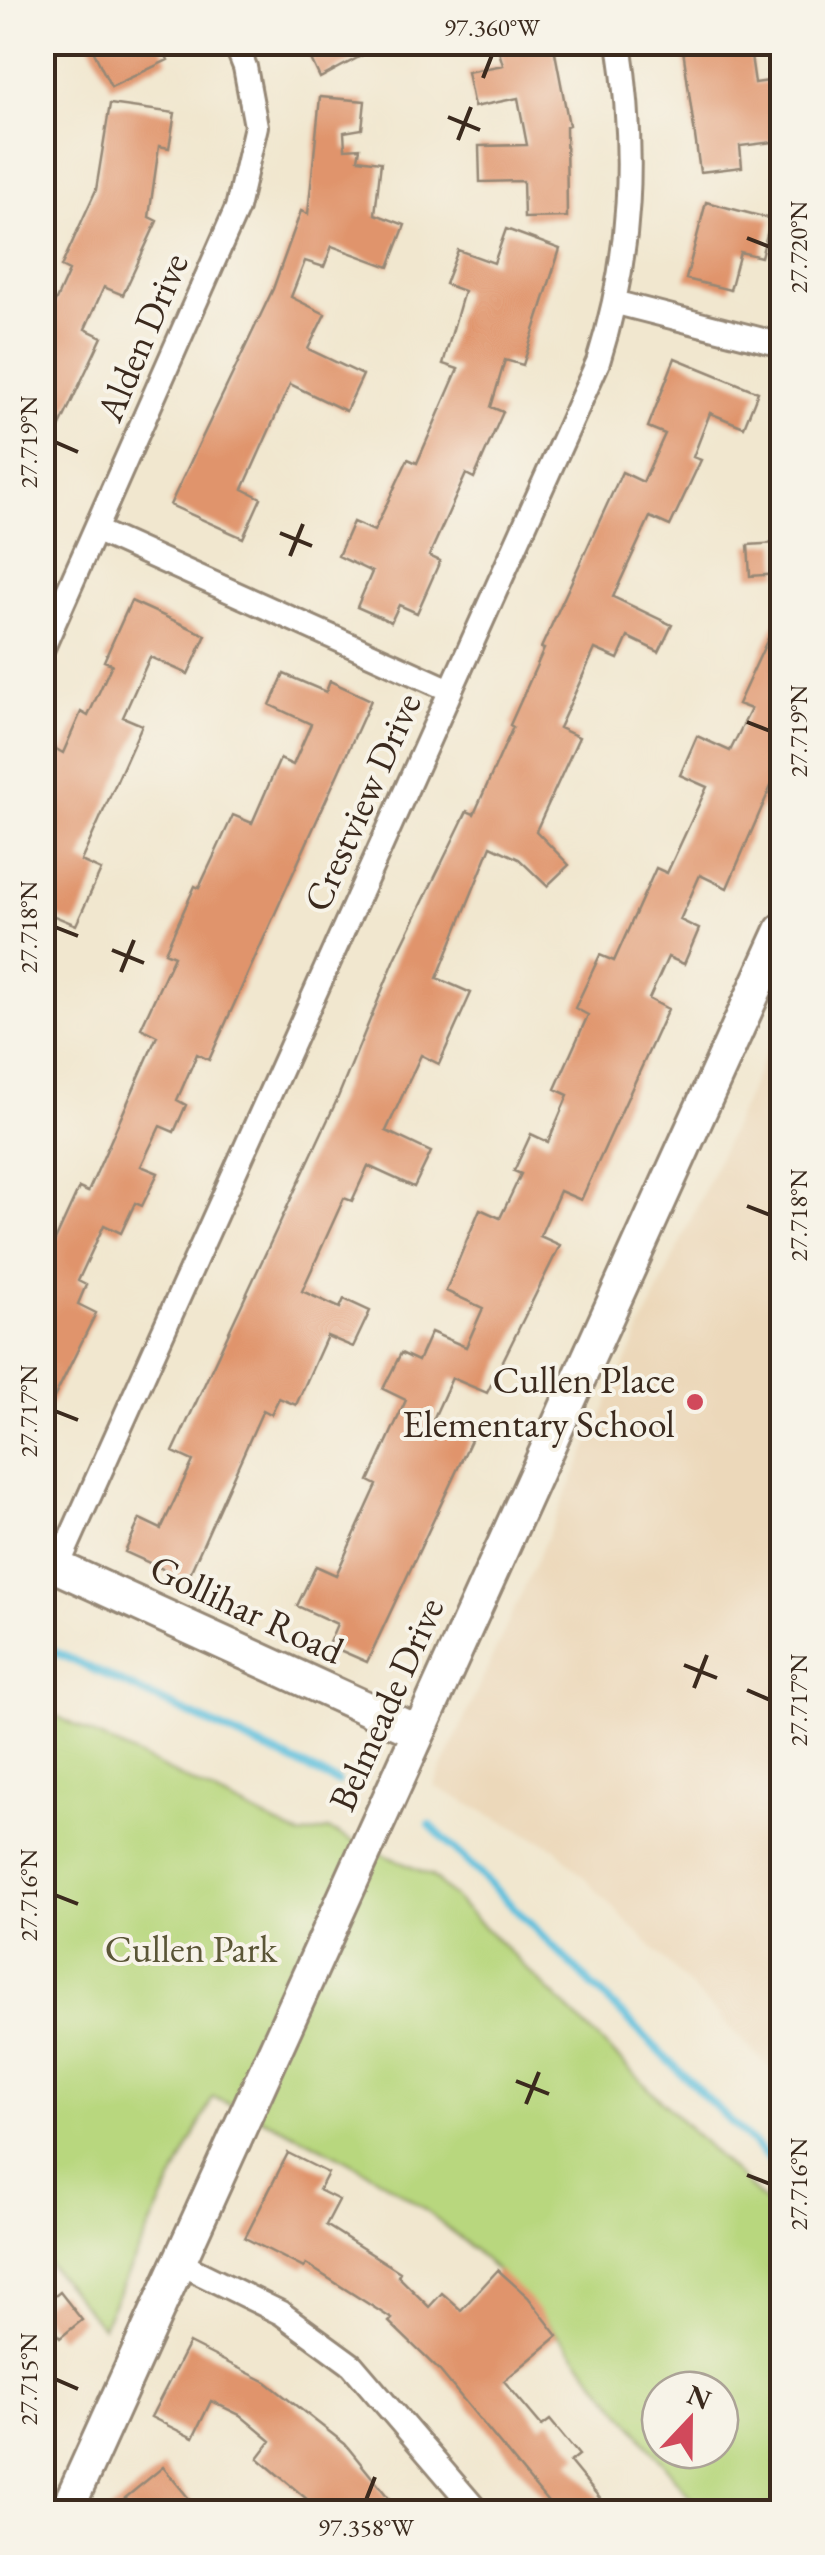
<svg xmlns="http://www.w3.org/2000/svg" width="825" height="2555" font-family="'EB Garamond',serif">
<style>
.built{fill:#ecd8ba}
.green{fill:#b8d77e;stroke:#7a804e;stroke-width:2.5;fill-rule:evenodd}
.lines{fill:none;stroke-linecap:round;stroke-linejoin:round}
.stream{stroke:#5fc0dd;stroke-width:8}
.building{fill:#e0946c}
.street-casing{stroke:#968876;stroke-width:28}
.secondary-casing{stroke:#968876;stroke-width:38}
.street{stroke:#fff;stroke-width:22}
.secondary{stroke:#fff;stroke-width:32}
.ticks{fill:none;stroke:#3b2a1e;stroke-width:4}
.poi-dot{fill:#d1495b;stroke:#f7f3e8;stroke-width:4}
.labels{text-anchor:middle;stroke-width:8;stroke-linejoin:round;paint-order:stroke}
.street-label{font-size:38px;fill:#3b2a1e;stroke:#f7f3e8}
.poi-label{font-size:38px;fill:#3b2a1e;stroke:#f7f3e8;text-anchor:end}
.park-label{font-size:38px;fill:#5a5536;stroke:#f7f3e8}
.neatline{fill:none;stroke:#3b2a1e;stroke-width:4}
.ticks-label{font-size:25px;text-anchor:middle;fill:#3b2a1e}
</style>
<rect width="100%" height="100%" fill="#f7f3e8"/>
<filter id="ink" filterUnits="userSpaceOnUse"><feTurbulence type="fractalNoise" baseFrequency=".01" numOctaves="2"/><feDisplacementMap in="SourceGraphic" scale="20" xChannelSelector="R" yChannelSelector="G"/><feConvolveMatrix kernelMatrix="1 2 1 2 8 2 1 2 1" color-interpolation-filters="sRGB"/></filter>
<filter id="wash" filterUnits="userSpaceOnUse"><feTurbulence type="fractalNoise" baseFrequency=".0048" numOctaves="4" result="noise"/><feDisplacementMap in="SourceGraphic" scale="40" xChannelSelector="R" yChannelSelector="G"/><feGaussianBlur stdDeviation="2.25" result="paint"/><feColorMatrix in="noise" values="0 0 0 0 0 0 0 0 0 0 0 0 0 0 0 0 0 1.4 0 .05"/><feComposite in="paint" operator="in"/></filter>
<g filter="url(#wash)">
<rect width="100%" height="100%" fill="#f1e7cf"/>
<path class="built" d="M782,1018V2081L555,1848L434,1786Z"/>
<path class="green" d="M42,1709L301,1836L328,1830L432,1876L782,2219V2512H702C622,2413 547,2308 447,2227C377,2169 296,2133 213,2097L102,2327L43,2258ZM660,2390H720V2450H660Z"/>
<g class="lines">
<path class="stream" d="M42,1646L337,1782
M430,1825L782,2172"/>
</g>
<g id="blocks">
<path class="building" d="M89,42H160L168,60L111,87Z
M303,42H387L320,78Z
M496,42H553L569,125L566,126L567,217L524,218L523,181L480,182L479,146L527,145L518,98L474,107L467,72L503,65Z
M682,42H749L755,83L782,79V141L740,146L742,167L700,172Z
M320,97L365,101L362,129L344,132L345,149L360,148L358,159L381,162L375,214L405,225L389,267L332,246L324,267L305,261L291,297L325,314L308,349L363,375L346,411L290,384L243,489L261,498L243,538L170,505L273,289L301,211L308,214Z
M110,104L175,113L169,148L159,146L149,217L157,221L123,295L104,287L85,329L102,337L42,464V331L69,271L61,267L96,190Z
M706,202L771,219L761,257L740,252L730,290L686,279Z
M506,229L560,249L523,365L505,360L491,407L503,412L474,478L466,474L429,556L440,561L417,613L399,605L391,622L357,607L372,572L338,556L353,522L374,531L408,459L417,463L458,369L443,364L464,291L445,284L458,250L494,263Z
M675,358L758,392L744,427L710,413L693,457L701,460L670,526L650,517L613,597L672,625L659,652L628,637L618,659L595,649L559,728L579,737L536,831L569,865L547,886L519,859L491,846L437,978L471,993L439,1064L421,1055L386,1131L431,1152L414,1187L368,1166L352,1201L344,1198L302,1291L340,1308L344,1299L370,1311L353,1347L327,1336L296,1405L279,1398L271,1414L263,1410L187,1580L125,1552L140,1519L161,1529L193,1461L173,1452L336,1102L395,959L467,811L474,814L513,727L510,725L544,649L541,648L622,472L643,482L665,434L648,427Z
M777,543L779,574L750,576L748,545Z
M131,601L206,635L188,674L150,657L123,717L142,725L81,861L101,870L76,925L42,911V778L56,749L63,753L81,712L88,716L112,664L104,661Z
M782,608V761L727,888L700,875L680,920L699,929L684,964L668,957L649,999L668,1009L581,1200L560,1191L540,1236L560,1245L487,1393L452,1378L432,1422L471,1440L367,1662L328,1645L337,1624L297,1606L316,1566L336,1575L377,1485L369,1481L406,1400L383,1389L401,1353L418,1361L431,1332L466,1347L483,1308L446,1291L466,1242L480,1209L500,1218L521,1174L514,1171L531,1134L548,1142L568,1095L555,1089L588,1015L575,1008L600,955L614,961L656,868L667,873L707,787L680,775L697,736L730,751L751,709L738,704Z
M284,674L326,692L330,681L371,700L209,1060L197,1054L177,1100L186,1105L174,1132L160,1126L141,1166L158,1173L142,1206L135,1203L121,1233L104,1225L78,1281L86,1285L78,1304L96,1313L42,1422V1269L79,1188L88,1192L157,1036L141,1028L174,956L165,952L195,886L199,888L233,815L252,823L280,759L293,765L311,724L270,705Z
M288,2153L328,2173L319,2190L339,2200L326,2225L400,2272L398,2276L429,2307L442,2293L461,2310L498,2270L528,2297L558,2336L504,2381L542,2426L550,2420L579,2455L570,2462L611,2512H556L440,2371L389,2322L392,2319L306,2264L304,2268L245,2238Z
M60,2292L82,2320L60,2338L42,2316V2306Z
M189,2343L266,2382L345,2444L400,2512H293L308,2500L258,2458L271,2441L240,2415L211,2401L193,2438L151,2417Z
M163,2467L200,2512H108Z"/>
</g>
</g>
<g filter="url(#ink)">
<use href="#blocks" fill-opacity="0" stroke="#968876" stroke-width="2.5"/>
<g class="lines">
<g class="street-casing">
<path id="street" d="M617,303L782,345
M97,531L450,690
M42,650L237,208L256,126L245,67L235,42
M58,1566L598,362C632,254 636,153 619,42
M179,2263L281,2313L352,2365L478,2512"/>
</g>
<g class="secondary-casing">
<path id="secondary" d="M42,1560L418,1732
M66,2512L782,930"/>
</g>
<use href="#street" class="street"/>
<use href="#secondary" class="secondary"/>
</g>
</g>
<path class="ticks" d="M483,78L492,55M448,117L480,130M458,140L471,107M747,238L770,247M55,442L78,452M280,533L312,546M290,556L303,524M747,722L770,731M55,927L78,936M112,950L144,963M121,972L134,940M747,1206L770,1215M55,1411L78,1420M684,1665L717,1678M694,1688L707,1655M747,1690L770,1700M55,1895L78,1904M516,2081L549,2094M526,2104L539,2072M747,2175L770,2184M55,2379L78,2389M366,2500L375,2477"/>
<circle class="poi-dot" cx="695" cy="1402" r="10"/>
<g class="labels">
<g class="street-label">
<text transform="translate(142 337) rotate(-67)" y="13">Alden Drive</text>
<text transform="translate(362 802) rotate(-66)" y="13">Crestview Drive</text>
<text transform="translate(247 1609) rotate(25)" y="13">Gollihar Road</text>
<text transform="translate(386 1704) rotate(-66)" y="13">Belmeade Drive</text>
</g>
<g class="poi-label">
<text x="675" y="1393">Cullen Place<tspan x="675" dy="44">Elementary School</tspan></text>
</g>
<g class="park-label">
<text x="191" y="1962">Cullen Park</text>
</g>
</g>
<rect width="825" height="2555" fill="none" stroke="#f7f3e8" stroke-width="110"/>
<g transform="translate(690 2420) rotate(22)"><circle r="48" fill="#f7f3e8" stroke="#aca397" stroke-width="2.5"/>
<path d="M0-8L18 38L0 25L-18 38Z" fill="#d1495b"/>
<text y="-15" font-size="28" font-weight="bold" text-anchor="middle" fill="#3b2a1e">N</text>
</g>
<rect x="55" y="55" width="715" height="2445" class="neatline"/>
<g class="ticks-label">
<text x="492" y="36">97.360°W</text>
<text transform="translate(798 247) rotate(-90)" y="9">27.720°N</text>
<text transform="translate(28 442) rotate(-90)" y="9">27.719°N</text>
<text transform="translate(798 731) rotate(-90)" y="9">27.719°N</text>
<text transform="translate(28 927) rotate(-90)" y="9">27.718°N</text>
<text transform="translate(798 1215) rotate(-90)" y="9">27.718°N</text>
<text transform="translate(28 1411) rotate(-90)" y="9">27.717°N</text>
<text transform="translate(798 1700) rotate(-90)" y="9">27.717°N</text>
<text transform="translate(28 1895) rotate(-90)" y="9">27.716°N</text>
<text transform="translate(798 2184) rotate(-90)" y="9">27.716°N</text>
<text transform="translate(28 2379) rotate(-90)" y="9">27.715°N</text>
<text x="366" y="2536">97.358°W</text>
</g>
</svg>
